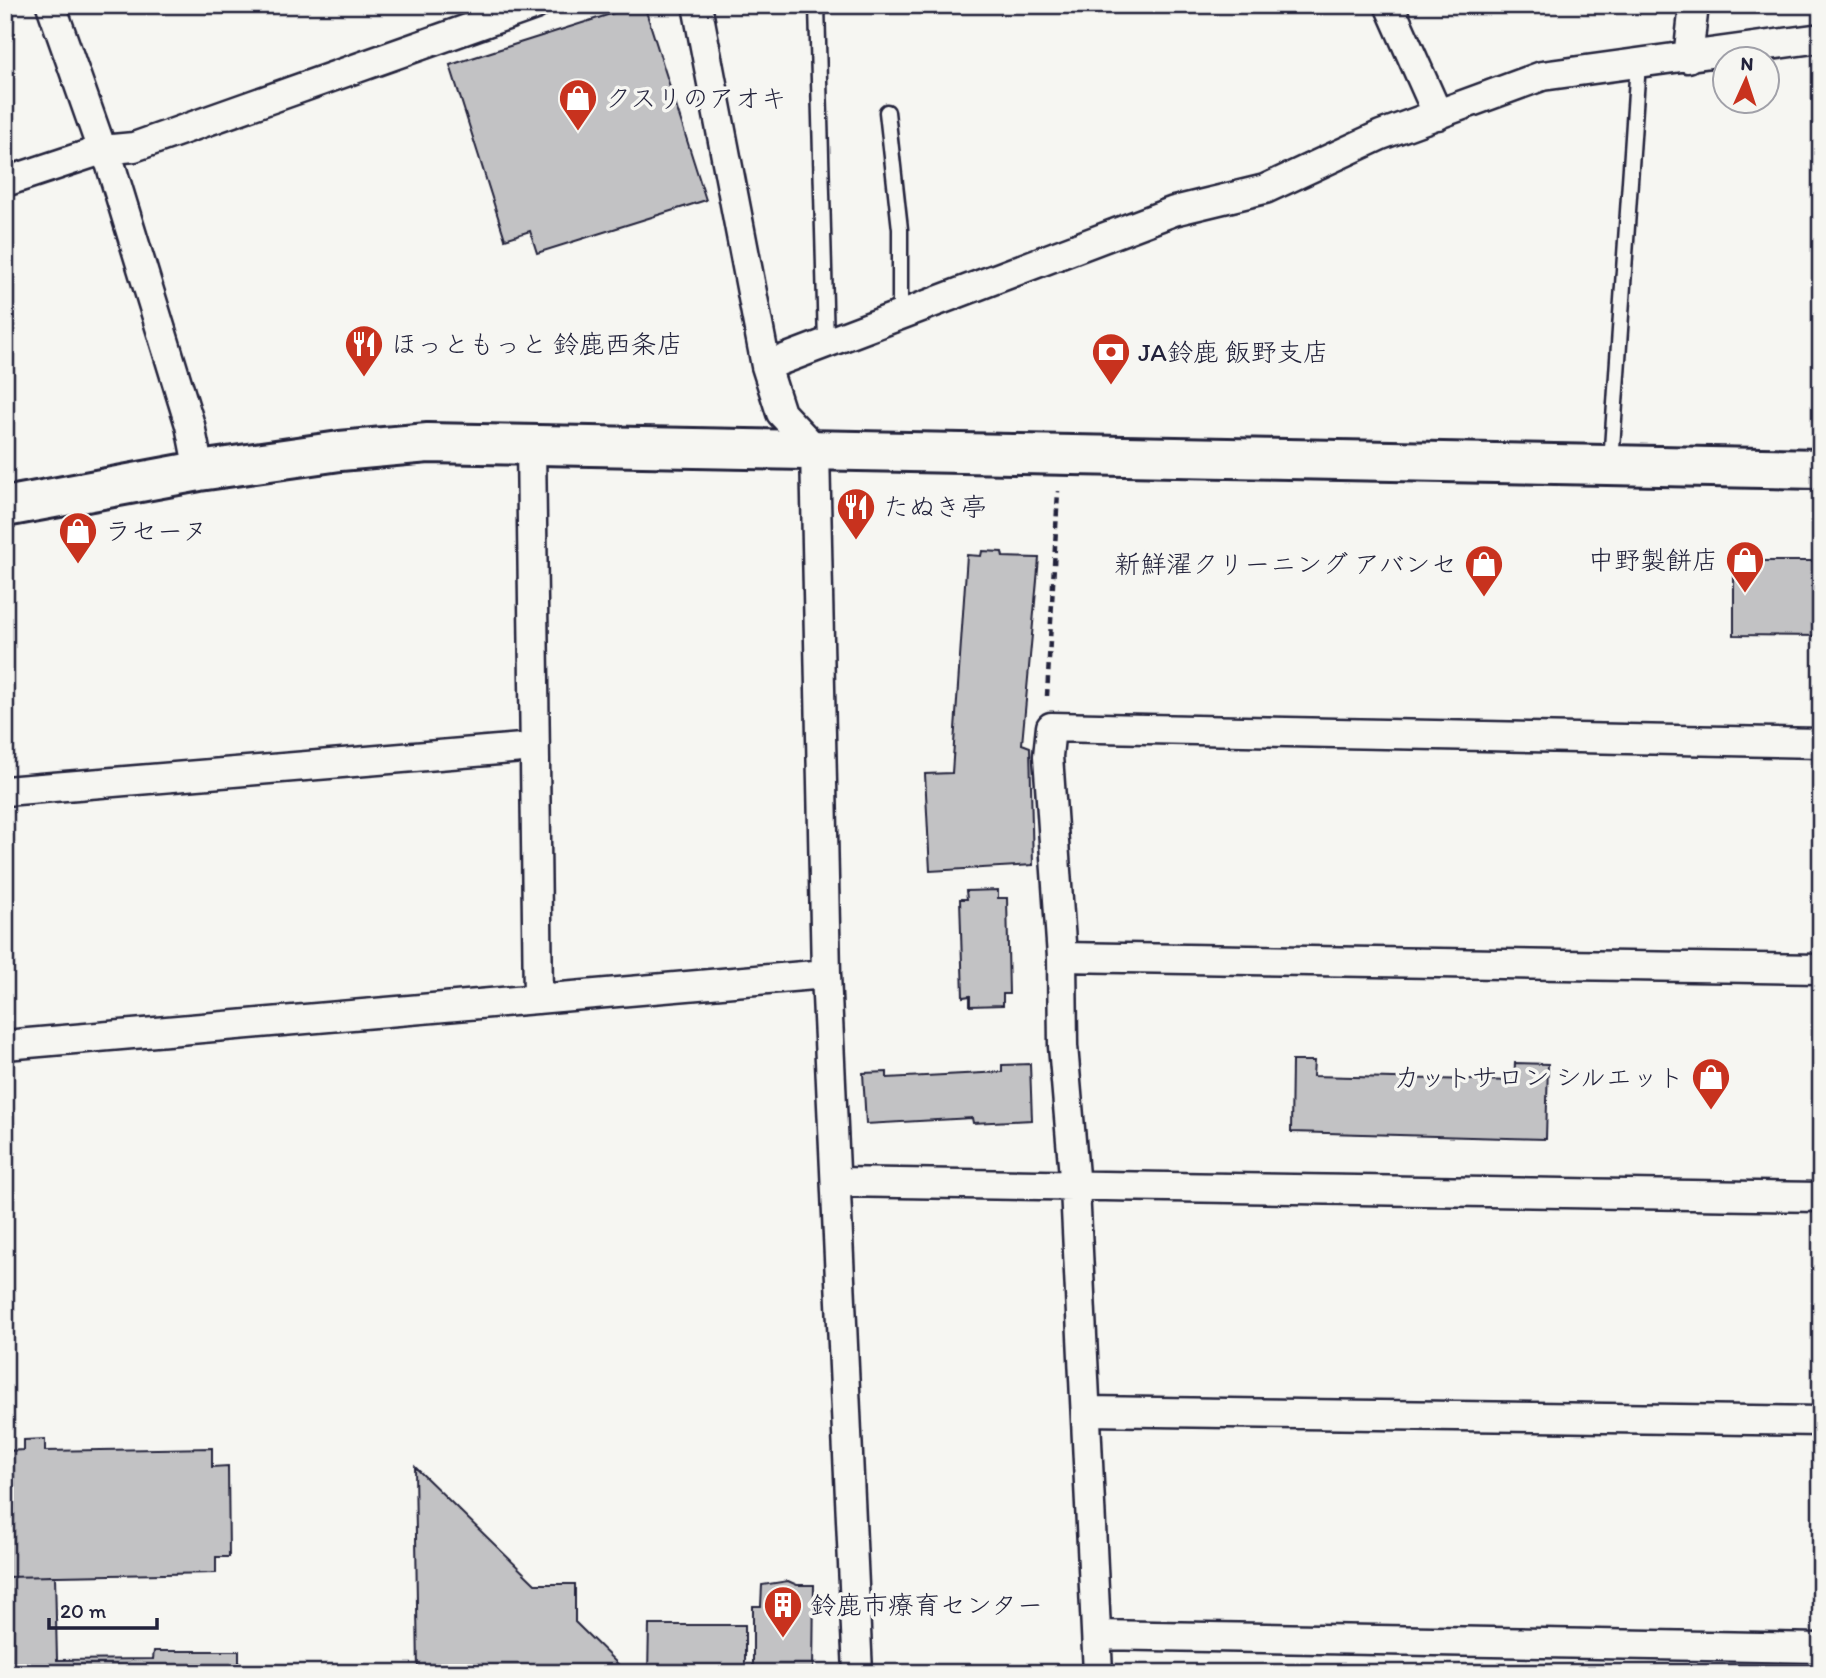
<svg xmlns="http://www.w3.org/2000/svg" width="1826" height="1678" font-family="Itim,'Klee One',sans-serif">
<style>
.building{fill:#c2c2c4;stroke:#22223b;stroke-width:2}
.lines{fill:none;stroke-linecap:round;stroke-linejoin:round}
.lane-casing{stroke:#22223b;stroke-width:19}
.street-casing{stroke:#22223b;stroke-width:33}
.secondary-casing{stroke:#22223b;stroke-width:44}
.path{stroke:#22223b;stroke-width:4.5;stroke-dasharray:7 5;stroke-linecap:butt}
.lane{stroke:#f6f6f2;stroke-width:14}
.street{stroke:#f6f6f2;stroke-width:28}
.secondary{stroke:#f6f6f2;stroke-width:38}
.labels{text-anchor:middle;stroke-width:7;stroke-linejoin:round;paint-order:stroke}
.poi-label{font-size:26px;fill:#22223b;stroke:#f6f6f2;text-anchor:start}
</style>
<rect width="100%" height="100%" fill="#f6f6f2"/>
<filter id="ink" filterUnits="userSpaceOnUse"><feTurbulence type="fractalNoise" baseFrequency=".0143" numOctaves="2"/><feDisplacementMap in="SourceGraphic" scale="14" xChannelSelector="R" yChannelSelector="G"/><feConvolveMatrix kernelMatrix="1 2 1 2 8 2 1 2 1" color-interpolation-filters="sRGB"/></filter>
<g filter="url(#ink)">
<path class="building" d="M639,5H644L706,200L537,253L530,231L505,239L450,65Z
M982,551L1002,552L1003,557L1039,558L1022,744L1030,747L1033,865L930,871L925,774L952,773L967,555L981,556Z
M1734,561H1821V636L1734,635Z
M998,890V898H1007L1009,994H1003V1005L970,1006V996L963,997L960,899H967L966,891Z
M1292,1061H1314L1313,1076L1514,1081L1515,1063L1548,1064L1546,1139L1291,1132Z
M1030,1064L1032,1120L973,1123L972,1118L866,1124L863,1073L887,1072V1078L1002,1072V1065Z
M45,1439V1451L212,1448V1467L228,1466L229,1557H216V1573L5,1577V1451L24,1450V1440Z
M415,1467L535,1584H575V1622L627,1673H418Z
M55,1576L57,1660L153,1659L154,1651H239V1673H5V1577Z
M788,1581L797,1585H814L813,1673H753V1606H761L762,1585Z
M649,1625H745V1673H648Z"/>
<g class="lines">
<g class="lane-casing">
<path id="lane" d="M817,5L826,343
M887,112L900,229V315
M1611,463L1638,63"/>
</g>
<g class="street-casing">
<path id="street" d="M51,5L102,150L110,163L190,425L199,471
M697,5L766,366L781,413L815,449L826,974L858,1673
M1389,5L1438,115
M1688,58L1694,5
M5,182L102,150L134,147L535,5
M766,366L1174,211L1265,189L1381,135L1542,76L1821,38
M531,443L538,999
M5,791L534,747
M1062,957L1821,969
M5,1045L826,974
M836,1182L1821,1197
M1087,1411L1821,1421
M1097,1635L1821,1648
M1098,1673L1075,1188L1063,1046L1062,957L1048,756L1051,727L1821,743"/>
</g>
<g class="secondary-casing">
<path id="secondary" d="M5,507L199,471L340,451L428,443L1821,469"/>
</g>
<path class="path" d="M1047,696L1058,491"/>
<use href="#lane" class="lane"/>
<use href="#street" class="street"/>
<use href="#secondary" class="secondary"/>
</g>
</g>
<defs>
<g id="shop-pin" transform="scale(2.0125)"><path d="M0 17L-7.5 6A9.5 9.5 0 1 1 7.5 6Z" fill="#c8321e" stroke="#f6f6f2"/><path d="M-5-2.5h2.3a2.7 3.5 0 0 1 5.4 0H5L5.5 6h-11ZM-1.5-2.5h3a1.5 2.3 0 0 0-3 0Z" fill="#fff"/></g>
<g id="restaurant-pin" transform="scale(2.0125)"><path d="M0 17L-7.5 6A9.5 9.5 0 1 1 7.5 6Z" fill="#c8321e" stroke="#f6f6f2"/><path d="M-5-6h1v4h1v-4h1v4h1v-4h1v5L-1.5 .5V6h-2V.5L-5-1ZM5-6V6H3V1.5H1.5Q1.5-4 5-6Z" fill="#fff"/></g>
<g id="bank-pin" transform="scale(2.0125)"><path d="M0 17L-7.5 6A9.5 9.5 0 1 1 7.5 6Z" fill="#c8321e" stroke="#f6f6f2"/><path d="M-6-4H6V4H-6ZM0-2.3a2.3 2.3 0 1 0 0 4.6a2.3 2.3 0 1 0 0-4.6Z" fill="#fff"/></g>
<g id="building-pin" transform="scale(2.0125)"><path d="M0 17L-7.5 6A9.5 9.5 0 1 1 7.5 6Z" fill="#c8321e" stroke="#f6f6f2"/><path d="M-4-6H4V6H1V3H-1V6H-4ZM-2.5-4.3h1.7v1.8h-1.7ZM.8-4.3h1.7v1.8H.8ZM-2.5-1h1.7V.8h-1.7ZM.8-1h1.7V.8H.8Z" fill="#fff"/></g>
</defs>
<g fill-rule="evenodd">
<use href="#shop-pin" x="578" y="98"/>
<use href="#restaurant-pin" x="364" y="344"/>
<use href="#bank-pin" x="1111" y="352"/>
<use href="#restaurant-pin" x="856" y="507"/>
<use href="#shop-pin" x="78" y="531"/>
<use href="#shop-pin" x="1745" y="560"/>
<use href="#shop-pin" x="1484" y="564"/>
<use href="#shop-pin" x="1711" y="1077"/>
<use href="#building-pin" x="783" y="1605"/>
</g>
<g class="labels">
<g class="poi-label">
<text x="605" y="107">クスリのアオキ</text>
<text x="391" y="353">ほっともっと 鈴鹿西条店</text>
<text x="1138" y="361">JA鈴鹿 飯野支店</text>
<text x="883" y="516">たぬき亭</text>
<text x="105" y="540">ラセーヌ</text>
<text x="1718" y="569" text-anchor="end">中野製餅店</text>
<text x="1457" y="573" text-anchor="end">新鮮濯クリーニング アバンセ</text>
<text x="1684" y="1086" text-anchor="end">カットサロン シルエット</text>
<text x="810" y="1614">鈴鹿市療育センター</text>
</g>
</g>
<rect width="1826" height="1678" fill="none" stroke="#f6f6f2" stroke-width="28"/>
<rect x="14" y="14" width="1798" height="1650" fill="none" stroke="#22223b" stroke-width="2.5" filter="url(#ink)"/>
<g transform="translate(1746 80) rotate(3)"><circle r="33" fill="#f6f6f2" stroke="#a1a1a9" stroke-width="2"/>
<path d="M0-5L12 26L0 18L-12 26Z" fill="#c8321e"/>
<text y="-10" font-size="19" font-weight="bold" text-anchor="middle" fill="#22223b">N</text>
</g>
<path d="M49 1618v10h108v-10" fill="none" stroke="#22223b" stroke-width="3.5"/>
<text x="60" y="1618" font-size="21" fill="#22223b" stroke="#f6f6f2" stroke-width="5" paint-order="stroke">20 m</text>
</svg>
